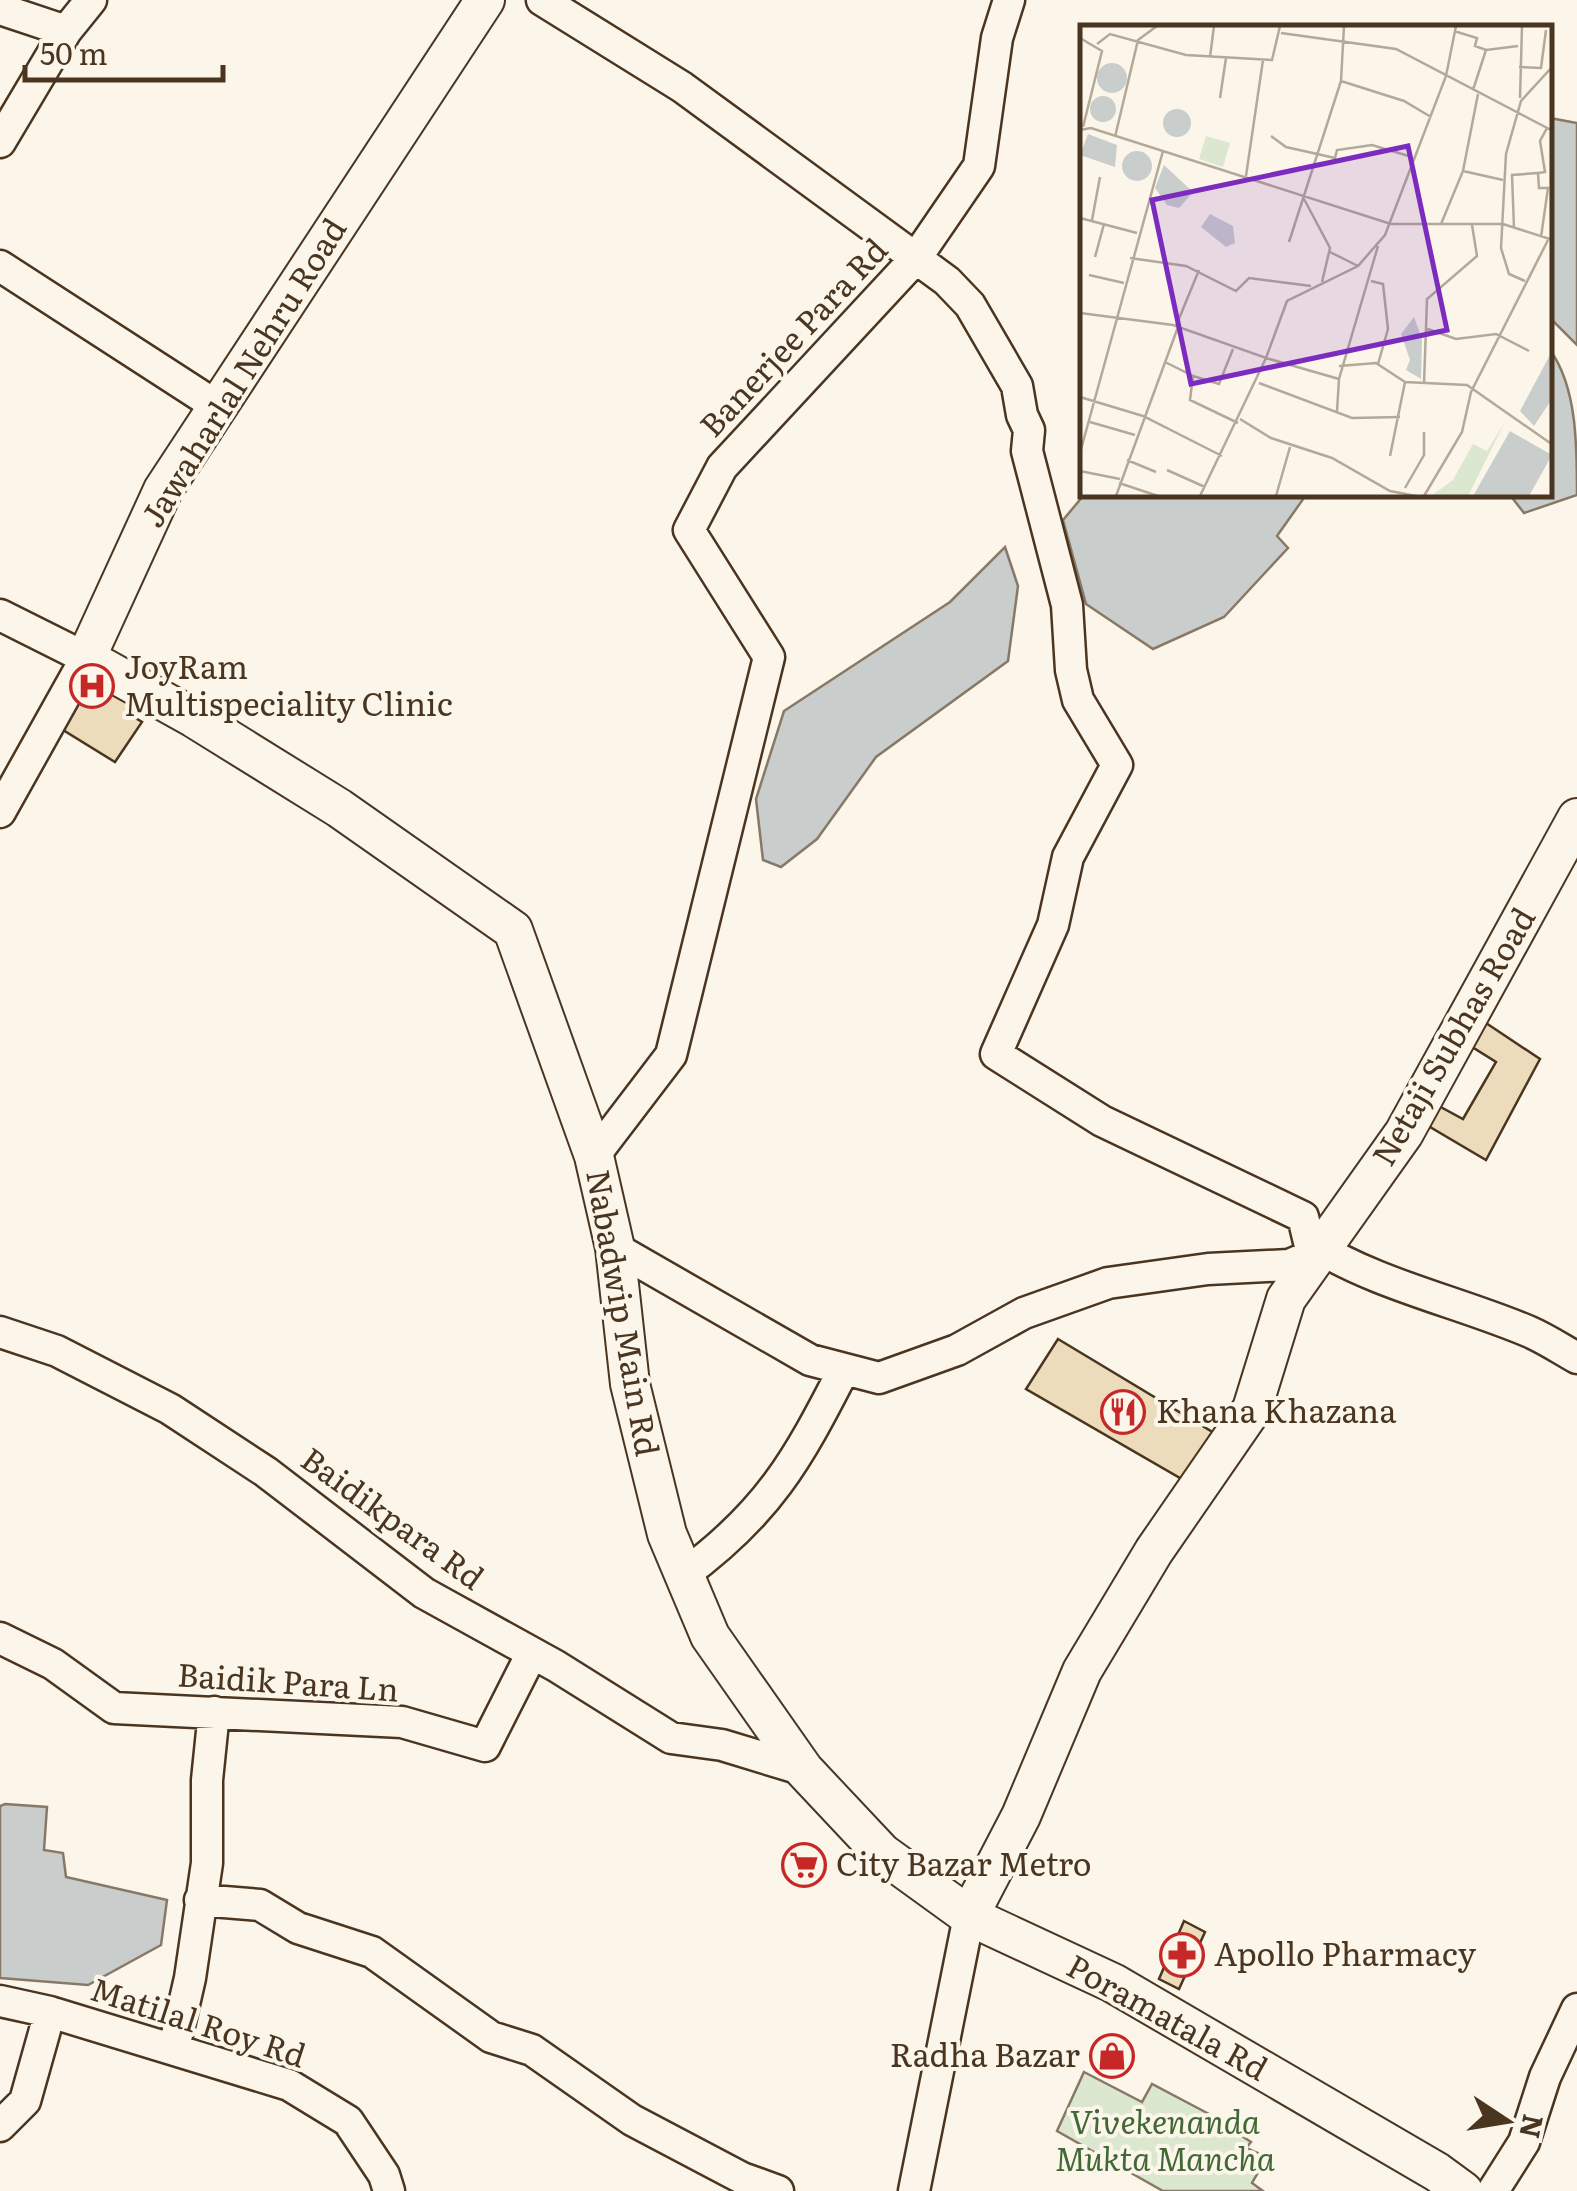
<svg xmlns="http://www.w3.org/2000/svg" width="1577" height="2191" font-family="Literata,serif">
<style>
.green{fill:#dce7d0;stroke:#887966;stroke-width:2.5}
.water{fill:#c9cecd;stroke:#887966;stroke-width:2.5}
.building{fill:#ecdcbc;stroke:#4a3520;stroke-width:2.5}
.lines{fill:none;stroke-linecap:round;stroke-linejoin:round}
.minor-casing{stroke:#4a3520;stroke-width:35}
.major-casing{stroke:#4a3520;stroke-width:42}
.minor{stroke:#fbf6e9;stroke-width:30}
.major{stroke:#fbf6e9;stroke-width:38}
.labels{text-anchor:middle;stroke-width:8;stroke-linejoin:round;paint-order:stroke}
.street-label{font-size:32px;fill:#4a3520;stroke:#fbf6e9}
.poi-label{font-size:32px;fill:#4a3520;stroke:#fbf6e9;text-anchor:start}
.park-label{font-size:32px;font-style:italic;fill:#436837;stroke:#fbf6e9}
.inset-road{fill:none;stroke:#b4a999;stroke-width:2.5}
.view{fill:#7b2cbf;fill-opacity:0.15;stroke:#7b2cbf;stroke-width:5}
.inset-edge{fill:none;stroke:#4a3520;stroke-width:5}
</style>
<rect width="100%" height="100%" fill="#fbf6e9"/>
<path class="green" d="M1084,2072L1142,2102L1152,2084L1209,2114L1251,2142L1246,2148L1267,2157L1252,2183L1263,2191H1163L1057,2131Z"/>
<path class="water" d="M1550,118L1577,123V345L1550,318Z
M1550,350C1577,387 1577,446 1577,495L1524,513L1510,495H1550Z
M1084,495H1306L1277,536L1288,548L1224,617L1153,649L1086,604L1063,520Z
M1005,547L1018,586L1008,661L876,757L817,839L781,867L763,860L756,799L784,711L950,602Z
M5,1804L47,1807L44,1850L63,1853L66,1877L167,1900L161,1945L88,1985L0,1978V1806Z"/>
<path class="building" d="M89,664L153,701L145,715L134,709L132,716L142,722L115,762L55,725Z
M1483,1021L1540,1059L1486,1160L1425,1124L1435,1104L1463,1119L1496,1062L1469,1045Z
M1058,1339L1219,1436L1187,1482L1026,1389Z
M1184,1921L1205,1932L1179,1989L1159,1979Z"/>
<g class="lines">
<g class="minor-casing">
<path id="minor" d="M542,0L682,87L947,281L970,305L1017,386L1022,415L1029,430L1027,451L1067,605L1071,670L1078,700L1117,765L1068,857L1053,925L996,1054L1102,1121L1303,1217L1309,1242C1376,1285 1457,1301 1530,1332C1546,1339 1561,1349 1577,1358
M0,9L66,31L91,0
M0,142L66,31
M0,266L215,405
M0,615L86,658L0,812
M594,1156L671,1055L769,657L689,530L722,467L916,258L979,166L997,38L1009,0
M615,1248L810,1360L879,1378L957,1350L1024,1313L1108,1283L1208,1269L1289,1265L1322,1251
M0,1332L57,1351L170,1409L266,1472L424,1593L556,1666L671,1738L722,1745L804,1770
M682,1576C768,1513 797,1461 844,1369
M0,1638L53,1664L114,1708L402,1722L485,1746L532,1653
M200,1900L260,1905L298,1928L372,1952L491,2037L532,2050L632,2120L742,2178L778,2191
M0,2001L50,2012L289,2085L348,2121L384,2175L389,2191
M174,2048L190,1978L207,1863V1780L214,1712
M0,2126L25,2101L50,2012
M914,2191L969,1916
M1493,2191L1524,2142L1545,2077L1577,2009"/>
</g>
<g class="major-casing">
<path id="major" d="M485,0L163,490L86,658L194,718L339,808L513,930L594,1156L615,1248L630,1384L667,1534L710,1636L804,1770L882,1853L969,1916L1113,1983L1437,2172L1463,2191
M969,1916L1021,1816L1082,1671L1154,1551L1252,1409L1286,1299L1404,1133L1577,818"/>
</g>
<use href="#minor" class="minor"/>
<use href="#major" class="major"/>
</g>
<defs>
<g id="hospital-ring" transform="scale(2.25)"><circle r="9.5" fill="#fbf6e9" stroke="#c62828" stroke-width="1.5"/><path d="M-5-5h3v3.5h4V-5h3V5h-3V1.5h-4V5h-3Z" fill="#c62828"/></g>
<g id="restaurant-ring" transform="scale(2.25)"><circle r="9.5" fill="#fbf6e9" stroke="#c62828" stroke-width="1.5"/><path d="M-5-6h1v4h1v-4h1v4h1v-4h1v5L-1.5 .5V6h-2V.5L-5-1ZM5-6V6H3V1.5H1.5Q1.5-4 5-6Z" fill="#c62828"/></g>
<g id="supermarket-ring" transform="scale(2.25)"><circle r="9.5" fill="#fbf6e9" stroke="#c62828" stroke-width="1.5"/><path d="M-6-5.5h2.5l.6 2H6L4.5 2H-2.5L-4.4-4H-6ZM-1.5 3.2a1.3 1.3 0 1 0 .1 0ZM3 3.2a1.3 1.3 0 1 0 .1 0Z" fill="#c62828"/></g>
<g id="pharmacy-ring" transform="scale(2.25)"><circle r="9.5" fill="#fbf6e9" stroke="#c62828" stroke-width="1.5"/><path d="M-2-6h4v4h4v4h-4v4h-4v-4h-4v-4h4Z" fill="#c62828"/></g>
<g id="shop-ring" transform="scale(2.25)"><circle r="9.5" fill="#fbf6e9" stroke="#c62828" stroke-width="1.5"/><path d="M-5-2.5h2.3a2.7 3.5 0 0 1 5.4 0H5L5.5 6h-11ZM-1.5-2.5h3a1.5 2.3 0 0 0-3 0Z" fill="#c62828"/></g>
</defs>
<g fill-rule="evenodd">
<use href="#hospital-ring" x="92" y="686"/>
<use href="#restaurant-ring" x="1123" y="1412"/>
<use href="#supermarket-ring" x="804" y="1865"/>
<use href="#pharmacy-ring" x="1182" y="1955"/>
<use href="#shop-ring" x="1112" y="2056"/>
</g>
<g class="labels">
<g class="street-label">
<text transform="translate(794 338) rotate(-47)" y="11">Banerjee Para Rd</text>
<text transform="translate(244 373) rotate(-58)" y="11">Jawaharlal Nehru Road</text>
<text transform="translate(1454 1037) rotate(-60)" y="11">Netaji Subhas Road</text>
<text transform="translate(622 1313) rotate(80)" y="11">Nabadwip Main Rd</text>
<text transform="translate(392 1519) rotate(36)" y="11">Baidikpara Rd</text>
<text transform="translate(288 1683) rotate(4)" y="11">Baidik Para Ln</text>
<text transform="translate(1167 2018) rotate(29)" y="11">Poramatala Rd</text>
<text transform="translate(198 2023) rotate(18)" y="11">Matilal Roy Rd</text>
</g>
<g class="poi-label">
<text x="124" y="679">JoyRam<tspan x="124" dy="37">Multispeciality Clinic</tspan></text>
<text x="1156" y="1423">Khana Khazana</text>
<text x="836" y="1876">City Bazar Metro</text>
<text x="1214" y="1966">Apollo Pharmacy</text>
<text x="1080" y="2067" text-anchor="end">Radha Bazar</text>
</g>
<g class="park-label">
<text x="1165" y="2134">Vivekenanda<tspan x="1165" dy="37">Mukta Mancha</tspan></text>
</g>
</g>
<g transform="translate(1080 25)">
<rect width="472" height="472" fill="#fbf6e9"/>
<path d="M126,111L150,118L143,142L119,134ZM425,397L388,471H351L373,455L393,419L407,426Z" fill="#dce7d0"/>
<path d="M17 53a15 15 0 1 1 30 0a15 15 0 1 1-30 0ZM10 84a13 13 0 1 1 26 0a13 13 0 1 1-26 0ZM83 98a14 14 0 1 1 28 0a14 14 0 1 1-28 0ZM8,109L37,120L35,142L0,130ZM42 141a15 15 0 1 1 30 0a15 15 0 1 1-30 0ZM84,140L113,167L99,183L87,180L75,163ZM130,189L153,201L155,218L146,222L121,202ZM334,292L342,314L341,354L326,345L330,335L321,309ZM472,326V374L454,401L440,386ZM430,406L472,430L449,471H393Z" fill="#c9cecd"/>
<path class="inset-road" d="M374,6L397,13L395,21L406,25L438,21M201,8L316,24L473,106M0,13L22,26L3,102M17,19L30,9L106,30L192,35L200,1M130,32L134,1M439,42L461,43L466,5M261,56L324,76L351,92M393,65L406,25M140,73L146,33M440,73L442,1M0,105L11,103L311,199M191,111L206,122L255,133L257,125L292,120L332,132M35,112L58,15L77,1M383,146L423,155M166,151L183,35M224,174L250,223L242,257M0,193L57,208M12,195L20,152M311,199H423L473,215M361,199L383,146L398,69M434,203L432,150L458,148M461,212L468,163H459L458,148L465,147L460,116L467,103M209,217L261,56L264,1M250,227L278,241M15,232L24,199M50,233L106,241L156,266L169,253L231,261M9,250L44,258M291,256L303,259L308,304L298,339M445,256L429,249L421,223L426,129L441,76L473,41M0,288L93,300L186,333L207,276L278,241L305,210L366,51L376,1M96,301L119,245M345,303L376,314L416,309L449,326M85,337L113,351L110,375L158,398M259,341L296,338L325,357L387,360L473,420M113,351L139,359L153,324M179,358L272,393L320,392M344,359L347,274L397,231L392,200M0,372L63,391L142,431M257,386L259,354L298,221M160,394L191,413L252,433L310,466L336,471M10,397L55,410M0,428L83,126M310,431L325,357M47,435L76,447M87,445L125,462M0,446L40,454M39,458L78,471M325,463L344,430V407M36,471L98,302M120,471L186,333L259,354M196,471L210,422M344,471L382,407L391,367L468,215"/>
<path class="view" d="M328,121L367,305L111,359L72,175Z"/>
<rect width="472" height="472" class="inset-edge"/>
</g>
<g transform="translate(1507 2121) rotate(102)" stroke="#fbf6e9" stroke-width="8" paint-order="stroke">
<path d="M0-8L18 38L0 25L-18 38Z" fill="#4a3520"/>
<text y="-15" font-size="28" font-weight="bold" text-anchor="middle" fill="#4a3520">N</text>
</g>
<path d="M25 65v15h198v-15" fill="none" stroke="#4a3520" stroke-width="5"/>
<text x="40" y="65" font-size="30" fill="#4a3520" stroke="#fbf6e9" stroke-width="8" paint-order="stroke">50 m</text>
</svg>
